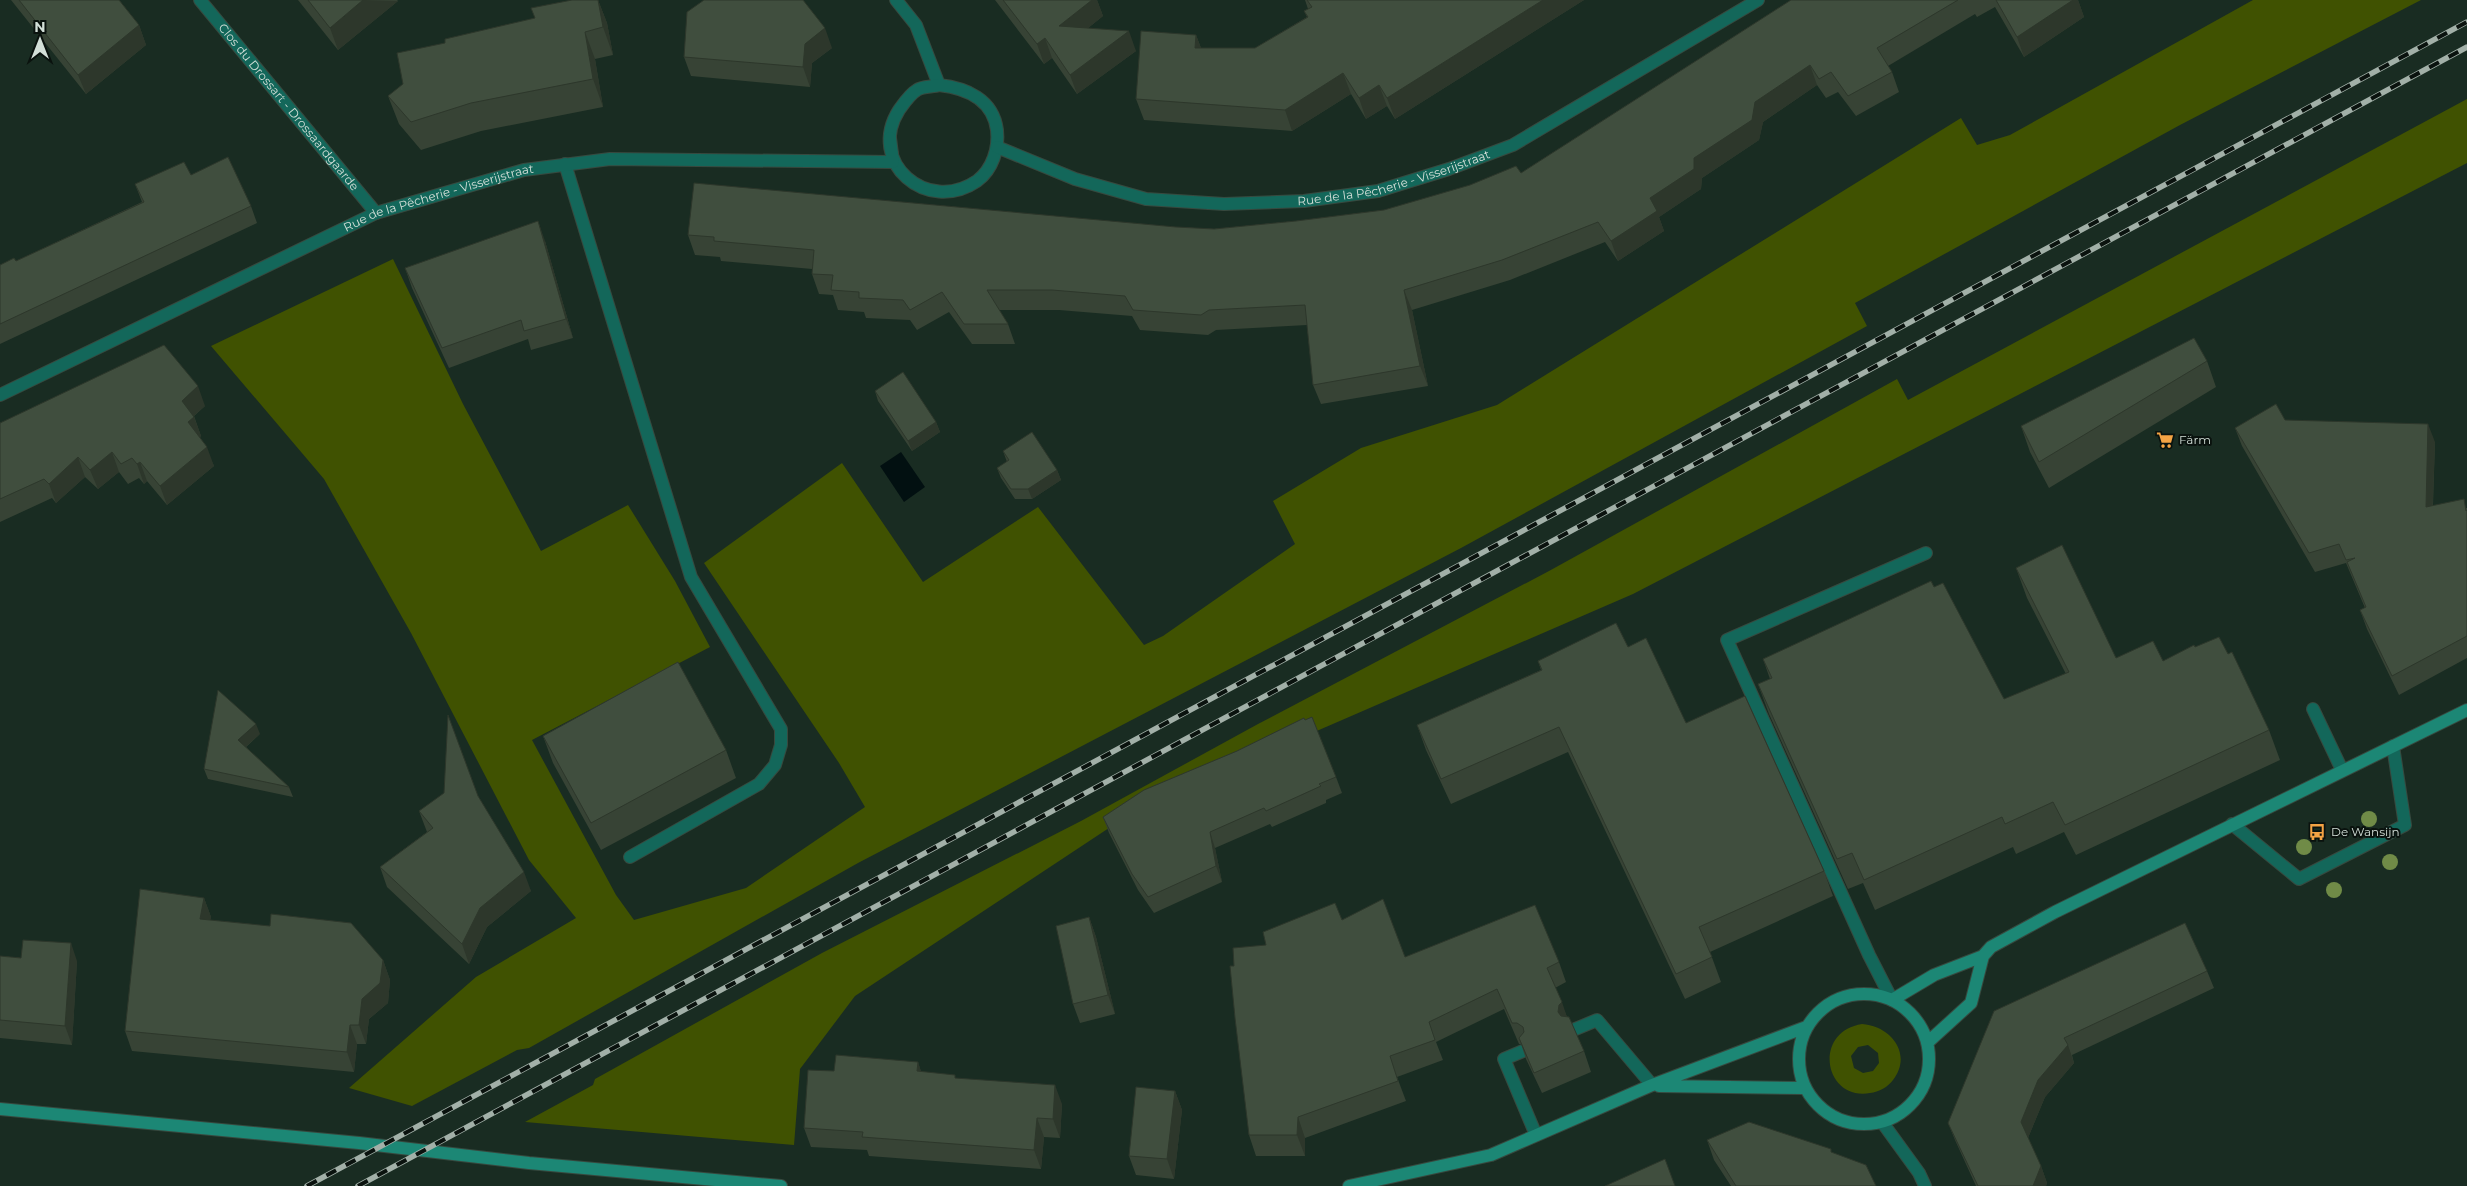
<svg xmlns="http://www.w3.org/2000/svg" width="2467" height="1186" font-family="Montserrat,sans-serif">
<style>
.green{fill:#405201;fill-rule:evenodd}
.water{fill:#021011}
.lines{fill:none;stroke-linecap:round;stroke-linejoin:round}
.service-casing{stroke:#37493f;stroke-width:14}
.minor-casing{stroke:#37493f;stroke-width:14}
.tertiary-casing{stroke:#37493f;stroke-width:14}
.secondary-casing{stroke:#37493f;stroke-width:14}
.service{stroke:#13675a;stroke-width:12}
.minor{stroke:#13675a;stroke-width:12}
.tertiary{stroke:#13675a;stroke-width:12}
.secondary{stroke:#1c8775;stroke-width:12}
.rail-casing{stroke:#a2b0a8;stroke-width:5.5}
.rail{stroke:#0a120e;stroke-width:4;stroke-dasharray:11;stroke-linecap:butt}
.tree{fill:#708b47}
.wall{fill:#374335}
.shaded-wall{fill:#2d372b}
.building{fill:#404e3e;stroke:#2d372b}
.labels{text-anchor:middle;stroke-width:4;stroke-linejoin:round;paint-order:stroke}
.street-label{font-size:12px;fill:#d3dfd8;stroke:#0a120e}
.poi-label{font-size:12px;fill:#d3dfd8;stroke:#0a120e;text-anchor:start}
</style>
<rect width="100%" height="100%" fill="#192c22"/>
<path class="green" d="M2253,0H2421L2180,125L1855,303L1867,326L1461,548L858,863L529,1048L517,1050L412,1106L349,1088L476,977L576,918L529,860L411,633L324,479L211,346L393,259L463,404L541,551L628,505L675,581L710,647L532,740L616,895L634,920L746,888L865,807L839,763L704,563L842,463L923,582L1038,507L1144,645L1163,636L1295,544L1273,501L1361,448L1497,405L1961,118L1977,145L2010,135Z
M2467,99V163L1633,594L1162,798L1115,824L855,996L800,1069L794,1145L525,1122L593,1085L595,1079L822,953L1081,821L1258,724L1549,571L1897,379L1908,400Z
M1862,1024C1891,1026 1913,1054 1893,1080C1888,1087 1879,1092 1870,1093C1824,1101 1812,1032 1862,1024ZM1868,1045L1878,1053L1879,1063L1873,1071L1863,1073L1854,1068L1851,1056L1858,1047Z"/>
<path class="water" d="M901,452L925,487L904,502L880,466Z"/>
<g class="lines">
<g class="service-casing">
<path id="service" d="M565,164L691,577L781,729V745L775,765L759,784L630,857
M2313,709L2342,770
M2232,824L2299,879L2405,825L2393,746
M1892,1000L1869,955L1727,640L1926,553
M1573,1030L1597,1020L1652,1085
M1523,1051L1504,1059L1536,1135"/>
</g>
<g class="minor-casing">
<g id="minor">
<path id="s1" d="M200,0L376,213"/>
<path d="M896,0L916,25L939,85"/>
<path d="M939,85C966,88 993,99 997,130C999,148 993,169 977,181C927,215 866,162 899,110C904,103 910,94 917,90C922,86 933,87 939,85Z"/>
<path id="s2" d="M997,147L1075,179L1146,199L1224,204L1304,201L1378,191L1449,169L1513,145L1758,0"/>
<path id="s3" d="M0,395L376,213L524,170L610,159L893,162L890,138"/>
</g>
</g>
<g class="tertiary-casing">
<path id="tertiary" d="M1882,1122L1919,1173L1925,1186"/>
</g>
<g class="secondary-casing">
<path id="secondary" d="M1799 1059a65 65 0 1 1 130 0a65 65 0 1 1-130 0Z
M1892,1000L1934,975L1983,956L1991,947L2055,912L2467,710
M1927,1043L1971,1003L1983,956
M1659,1086L1804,1088
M0,1109L359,1143L529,1163L781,1186
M1349,1186L1491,1155L1652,1085L1806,1027"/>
</g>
<use href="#service" class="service"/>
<use href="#minor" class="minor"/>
<use href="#tertiary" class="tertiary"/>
<use href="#secondary" class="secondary"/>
<g class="rail-casing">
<path id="rail" d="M307,1186L2467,22
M358,1186L2467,47"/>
</g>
<use href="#rail" class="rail"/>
</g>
<g class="tree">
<circle cx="2369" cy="819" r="8"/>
<circle cx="2304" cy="847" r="8"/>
<circle cx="2390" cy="862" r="8"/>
<circle cx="2334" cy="890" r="8"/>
</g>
<path class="wall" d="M11,0H119L139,25L146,45L86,94Z
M298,0H397L398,1L338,50Z
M572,0H598L607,23L613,55L595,59L603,107L481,131L421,150L399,124L388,96L403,84L445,43L535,18Z
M995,0H1097L1103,16L1088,28L1136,51L1077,94L1052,58L1044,64Z
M1305,0H1584L1395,119L1387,106L1366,119L1351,94L1292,131L1144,120L1136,99L1196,35L1201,48H1255L1307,17L1304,11L1308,9Z
M1791,0H2078L2084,17L2024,57L1995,7L1977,17L1975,14L1888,66L1892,72L1899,92L1856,116L1838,92L1826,98L1817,85L1763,122L1759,140L1702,178L1701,189L1659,217L1664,231L1618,261L1605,242L1510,280L1412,310L1428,386L1321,404L1313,385L1307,325L1216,330L1208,335L1140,330L1132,316L1059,310H999L1008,324L1015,344H972L949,312L917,330L910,320L866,318L864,312L838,310L833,295L819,294L812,274V269L721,261L720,257L695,255L688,235L1176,227L1214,229L1296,221L1384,210L1521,173Z
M832,48L812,63L810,87L691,76L684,57Z
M191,175L251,206L257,223L0,344V265L16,261L142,202L135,184Z
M545,241L573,338L531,350L528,339L449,368L412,288L405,268Z
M2207,361L2216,387L2049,488L2030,452L2021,426Z
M875,391L936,422L940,432L912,451L878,401Z
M205,406L194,416L201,436L200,437L214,466L167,505L147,481L144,484L139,478L128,484L119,472L98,489L85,477L56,503L52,498L0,522V423Z
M2285,420L2435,442L2433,505L2467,508V658L2399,695L2367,629L2360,610L2365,608L2346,563L2315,572L2242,446L2235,428Z
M1003,451L1057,470L1061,480L1032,499H1015L1001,478L997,468L1007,462Z
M2016,568L2116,658L2163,661L2269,730L2280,760L2076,855L2064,832L2016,854L2013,847L1875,910L1863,883L1848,889L1769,714L1758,684L1770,679L1763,659L1934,587L2004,699L2066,674L2027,598Z
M1628,647L1686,723L1824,871L1833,896L1710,952L1721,982L1685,999L1568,752L1451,804L1426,750L1417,725L1541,670L1538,661Z
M260,734L246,747L289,787L293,797L208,779L204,769Z
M543,736L726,750L736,778L601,850L553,763Z
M1336,777L1342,793L1326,800V803L1272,827L1270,824L1215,848L1222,882L1154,913L1138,890L1109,833L1103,817Z
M478,796L531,891L487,927L469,964L387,887L380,867L427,832L419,811Z
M204,898L211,917L210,920L383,960L390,980L388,1003L369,1019L366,1044H357L354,1072L132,1051L125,1031Z
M1089,917L1096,937L1115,1014L1080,1023L1073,1004Z
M2185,923L2207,971L2214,988L2072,1055L2074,1063L2045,1097L2028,1138L2041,1166L2047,1183L2046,1186H1976L1955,1140L1948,1123Z
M1266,945L1405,957L1559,962L1566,982L1555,988L1567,1017L1584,1051L1591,1072L1542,1093L1526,1059L1521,1044H1519L1504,1009L1436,1042L1443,1060L1397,1077L1406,1101L1305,1138V1156H1256L1249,1135L1234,966Z
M0,956L21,958L77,961L72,1045L0,1038Z
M918,1062L921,1072L956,1079L1062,1104L1060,1138L1044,1137L1041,1169L869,1156L867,1150L811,1147L804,1128L834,1071Z
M1175,1091L1182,1110L1174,1179L1136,1175L1129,1156Z
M1707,1140L1832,1153L1876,1186H1731L1714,1160Z"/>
<path class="shaded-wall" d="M363,0L398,1L338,50L330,28Z
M598,0L607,23L613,55L603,27Z
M1092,0H1097L1103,16L1066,46L1059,26Z
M1543,0H1584L1395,119L1387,98Z
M2073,0H2078L2084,17L2024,57L2017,37Z
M139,25L146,45L86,94L78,75Z
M825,28L832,48L812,63L810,87L803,67L805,44Z
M1129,31L1136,51L1077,94L1070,75Z
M585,32L595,59L603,107L593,79Z
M1196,35L1204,56L1195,48Z
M1045,38L1052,58L1044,64L1037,44Z
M1810,65L1817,85L1763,122L1759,140L1702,178L1701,189L1659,217L1664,231L1618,261L1611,241L1650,198L1755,102Z
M1343,73L1351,94L1292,131L1285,110Z
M1379,85L1387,106L1366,119L1359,98Z
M538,221L545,241L573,338L566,319Z
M1404,290L1412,310L1428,386L1420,366Z
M198,386L205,406L189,420L182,401Z
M194,417L201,436L195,441L188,422Z
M936,422L940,432L912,451L908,441Z
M2428,424L2435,442L2432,525L2426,507Z
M207,447L214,466L167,505L160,486Z
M112,452L119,472L98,489L90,470Z
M78,457L85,477L56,503L49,484Z
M140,462L147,481L144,484L137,464Z
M1057,470L1061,480L1032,499L1028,489Z
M256,724L260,734L242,750L238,740Z
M1210,832L1215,848L1222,882L1216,866Z
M524,872L531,891L487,927L469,964L462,944L480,908Z
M204,898L211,917L207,938L200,919Z
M1089,917L1096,937L1115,1014L1108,995Z
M71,943L77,961L72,1045L65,1026Z
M383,960L390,980L388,1003L369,1019L366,1044L359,1025L362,999Z
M1562,1002L1569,1023L1566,1025L1558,1012L1559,1005Z
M350,1025L357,1044L354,1072L347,1052Z
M2068,1045L2074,1063L2045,1097L2027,1140L2021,1122L2038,1080Z
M918,1062L924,1080L917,1071Z
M1055,1085L1062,1104L1060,1138L1053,1119Z
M1175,1091L1182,1110L1174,1179L1167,1159Z
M1298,1117L1305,1138V1156L1297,1135Z
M1037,1118L1044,1137L1041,1169L1034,1150Z
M2041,1166L2047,1183L2046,1186H2033Z"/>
<path class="building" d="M19,0H119L139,25L78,75Z
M308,0H363L330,28Z
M572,0H598L603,27L585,32L593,79L471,103L411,122L388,96L403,84L397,53L445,43V39L535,18L531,8Z
M704,0H803L825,28L805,44L803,67L684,57L687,12Z
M1003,0H1092L1059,26L1129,31L1070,75L1045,38L1037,44Z
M1307,0H1543L1387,98L1379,85L1359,98L1343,73L1285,110L1136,99L1141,31L1196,35L1195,48H1255L1308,17L1304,11L1312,7Z
M1791,0H1958L1877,48L1892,72L1848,96L1831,72L1819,79L1810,65L1755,102L1752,120L1694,158V169L1650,198L1657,211L1611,241L1598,222L1502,260L1404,290L1420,366L1313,385L1305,305L1209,310L1201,315L1133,310L1125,296L1052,290H987L1008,324H964L942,292L910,310L903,300L859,298V292L831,290L833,275L812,274L814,250L714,241V237L688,235L694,183L1176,227L1214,229L1296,221L1384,210L1470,185L1516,166L1521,173Z
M1996,0H2073L2017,37Z
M228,157L251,206L0,324V265L14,258L16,261L144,202L135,184L184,162L191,175Z
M538,221L566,319L524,331L521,320L442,348L405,268Z
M2194,338L2207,361L2039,462L2021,426Z
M164,345L198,386L182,401L194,417L188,422L207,447L160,486L140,462L137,464L132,458L121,464L112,452L90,470L78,457L49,484L44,479L0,499V423Z
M903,372L936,422L908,441L875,391Z
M2276,404L2285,420L2428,424L2426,507L2464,499L2466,511L2467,510V636L2392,676L2360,610L2366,607L2347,562L2355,558L2346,560L2339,544L2309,553L2235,428Z
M1032,432L1057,470L1028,489H1011L997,468L1009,460L1003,451Z
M2062,545L2116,658L2153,641L2163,661L2194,645L2195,647L2219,637L2228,654L2232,652L2269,730L2065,825L2053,802L2005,824L2002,817L1864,880L1852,853L1837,859L1758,684L1772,678L1763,659L1931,581L1934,587L1943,583L2004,699L2069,672L2016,568Z
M1616,623L1628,647L1646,638L1686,723L1745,696L1824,871L1699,927L1712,957L1676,974L1559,727L1441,779L1417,725L1542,670L1538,661Z
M678,662L726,750L591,823L543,736Z
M218,690L256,724L238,740L289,787L204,769Z
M448,715L478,796L524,872L480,908L462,944L380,867L433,828L419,811L444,793Z
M1312,717L1336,777L1319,784L1321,786L1266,811L1264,808L1210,832L1216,866L1148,897L1132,874L1103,817L1144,790L1237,751L1304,718L1305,720Z
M140,889L204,898L200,919L270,926L271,914L351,923L383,960L380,983L362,999L359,1025H350L347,1052L125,1031Z
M1383,899L1405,957L1535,905L1559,962L1547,968L1562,1002L1559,1005L1558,1012L1561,1016L1569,1017L1584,1051L1534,1073L1519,1038L1524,1032L1523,1027L1517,1023H1512L1497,989L1429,1022L1435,1040L1390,1056L1398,1081L1298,1117L1297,1135H1249L1235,1018L1230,966H1234L1233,948L1266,945L1263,932L1335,903L1342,920Z
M1089,917L1108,995L1073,1004L1056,926Z
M2185,923L2207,971L2064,1038L2068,1045L2038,1080L2021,1122L2041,1166L2033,1186H1978L1948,1123L1994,1011Z
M23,940L71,943L65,1026L0,1020V956L21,958Z
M836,1055L918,1062L917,1071L955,1075V1078L1055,1085L1053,1119L1037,1118L1034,1150L862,1137L863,1132L804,1128L808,1070L834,1071Z
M1136,1087L1175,1091L1167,1159L1129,1156Z
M1749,1122L1831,1149V1152L1866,1165L1876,1186H1736L1707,1140Z
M1665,1159L1675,1186H1605Z"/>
<defs>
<g id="supermarket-bare" transform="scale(1.35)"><path d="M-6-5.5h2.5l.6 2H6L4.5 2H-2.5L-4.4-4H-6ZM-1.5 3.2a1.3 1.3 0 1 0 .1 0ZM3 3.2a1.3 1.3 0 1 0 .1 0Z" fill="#f4a344" stroke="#0a120e" stroke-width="2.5" paint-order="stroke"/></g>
<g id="bus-bare" transform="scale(1.35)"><path d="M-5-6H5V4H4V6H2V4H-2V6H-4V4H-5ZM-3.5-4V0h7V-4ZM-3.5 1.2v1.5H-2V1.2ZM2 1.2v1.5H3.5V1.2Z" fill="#f4a344" stroke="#0a120e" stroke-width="2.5" paint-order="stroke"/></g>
</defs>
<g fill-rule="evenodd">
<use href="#supermarket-bare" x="2165" y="440"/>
<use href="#bus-bare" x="2317" y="832"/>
</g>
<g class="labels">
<g class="street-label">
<text dy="4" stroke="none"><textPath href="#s1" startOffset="139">Clos du Drossart - Drossaardgaarde</textPath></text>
<text dy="4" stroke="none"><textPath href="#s2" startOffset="409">Rue de la Pêcherie - Visserijstraat</textPath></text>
<text dy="4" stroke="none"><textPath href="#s3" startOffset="482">Rue de la Pêcherie - Visserijstraat</textPath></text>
</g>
<g class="poi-label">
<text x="2179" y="444">Färm</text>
<text x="2331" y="836">De Wansijn</text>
</g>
</g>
<g transform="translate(40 40)" stroke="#0a120e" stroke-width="4" paint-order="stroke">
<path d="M0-4L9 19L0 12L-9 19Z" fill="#d3dfd8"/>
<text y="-8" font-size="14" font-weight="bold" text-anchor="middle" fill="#d3dfd8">N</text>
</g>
</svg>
